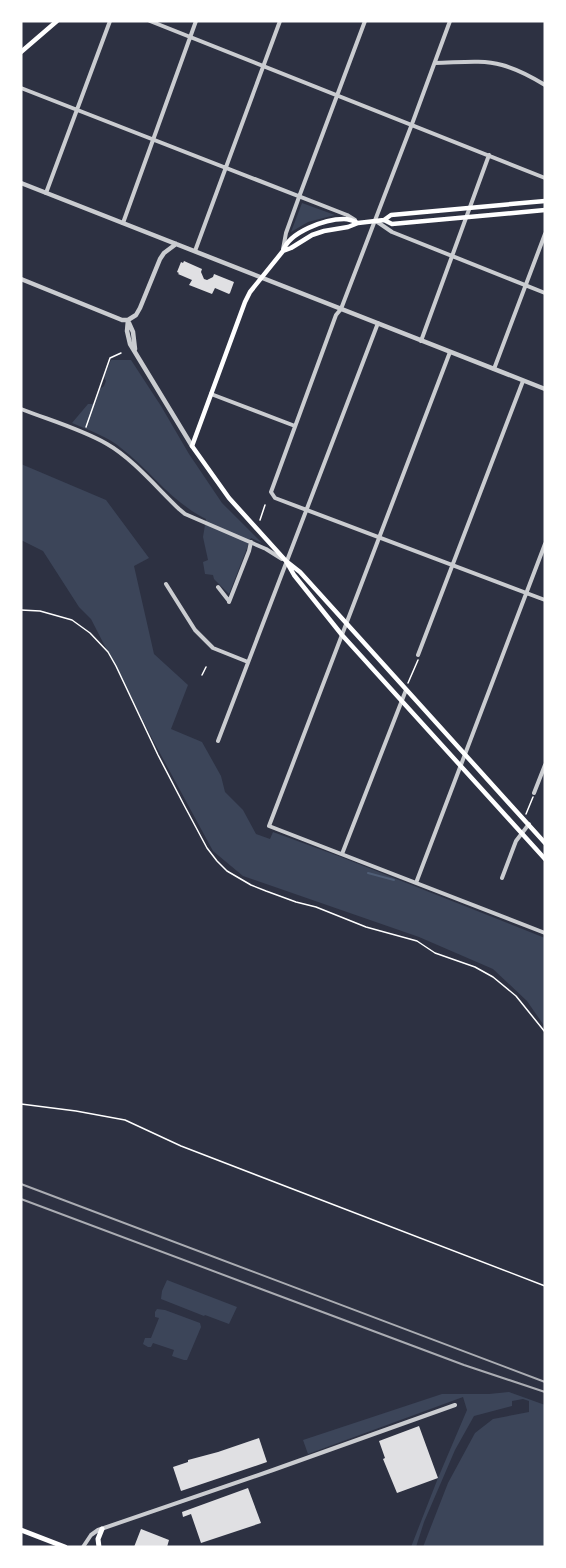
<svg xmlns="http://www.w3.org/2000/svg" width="566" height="1568" font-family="Poppins,sans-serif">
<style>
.green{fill:#3c4559}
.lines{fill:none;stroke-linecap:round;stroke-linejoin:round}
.stream{stroke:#4f5d75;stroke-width:2}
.building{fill:#e0e0e3}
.path{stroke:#fff;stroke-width:1.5}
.minor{stroke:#caccd0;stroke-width:4}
.tertiary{stroke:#caccd0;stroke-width:4.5}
.secondary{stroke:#fff;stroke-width:4.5}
.primary{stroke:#fff;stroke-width:5}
.rail{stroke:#abadb3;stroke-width:2}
</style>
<rect width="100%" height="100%" fill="#2d3142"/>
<path class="green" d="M302,203L335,215L308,222L291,232Z
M111,360H131L161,406L189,454L222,503L262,543L251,538L229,594L214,579L213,575L205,574L203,562L208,560L203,537L206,519C170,501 152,472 121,448C107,436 88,430 72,423L88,404H94L100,389L104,386L106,381L104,377Z
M21,464L106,500L149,558L134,566L154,654L188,685L171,729L202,742L221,776L225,792L243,810L256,834L270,839L273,832L341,857L545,938V1027L527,1001L493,969L419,937L243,876L213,851L155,744L91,619L79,607L43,551L21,540Z
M167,1280L237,1307L229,1324L205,1315L204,1316L161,1299L162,1291Z
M157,1309L165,1310L200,1323L201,1327L187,1360H184L172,1356L174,1350L153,1343L151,1347H148L143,1344L145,1338H151L159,1318L155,1317V1312Z
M509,1392L545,1405V1547H423L448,1483L475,1433L493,1419L529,1412V1401L523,1399L512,1401V1406L474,1416L455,1450L424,1522L416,1547H411L438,1478L467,1410L463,1397L308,1454L303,1440L442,1394H489Z"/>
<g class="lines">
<path class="stream" d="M368,873L394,880"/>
</g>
<path class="building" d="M184,261L202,269L201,272L204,279L207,280L213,277L214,274L234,282L230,293L229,294L215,288L212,294L189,285L192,280L178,274L179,273L177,272L181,262L183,263Z
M419,1426L438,1478L397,1493L383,1459L385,1458L379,1441Z
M259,1438L267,1462L181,1491L173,1467L188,1462V1460L218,1452Z
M248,1488L261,1523L201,1543L191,1514L183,1517L182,1512Z
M141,1529L169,1540L167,1547H134Z"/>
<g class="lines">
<path class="path" d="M86,427L110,358L121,353
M260,520L265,505
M21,610L40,611L72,620L90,633L108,652L116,666L158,755L184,805L207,848L217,861L227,871L251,885L266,891L296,902L316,907L366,927L417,941L435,953L475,967L493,977L516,996L545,1032
M202,675L206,667
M408,683L418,660
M526,814L533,797
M21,1104L76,1111L125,1120L181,1146L545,1286"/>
<path class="minor" d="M150,21L545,178
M450,21L412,124L341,309L336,315L271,492L275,498L545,600
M435,63C456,63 481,59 502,65C517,69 532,77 545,85
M21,88L347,215L355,220
M46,193L110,21
M376,221L392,232L545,293
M123,223L196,21
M283,249L286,233L299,197L365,21
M195,251L280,21
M421,341L489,155
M450,352L269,826L545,933
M494,369L545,234
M211,394L295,426
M21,409C49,420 81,429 107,444C132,458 158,489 179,509L185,514L266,549L282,559
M166,584L195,630L213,648L248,662
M218,587L229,601
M229,602L249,551L251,542
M418,655L523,381
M218,741L378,323
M534,793L545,765
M342,854L406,690
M502,878L516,841L529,824
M416,883L545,544
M83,1547L91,1535L98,1530L273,1470L455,1405"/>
<path class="tertiary" d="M21,183L545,389
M21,279L122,320H128
M128,320L127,331L130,344L192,446
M128,320L136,315L140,308L160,259L164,253L176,244
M129,323L133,332L135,349"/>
<path class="secondary" d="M21,52L57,21
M384,220L392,224L545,210
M358,223C354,221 349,219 344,219C325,219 289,232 283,251L250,292L245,302L192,446L229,498L286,561L300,572L545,843
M283,251L291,248L312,235L324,231L348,227L358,223L384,220L391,215L545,201
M286,561L294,575L342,635L545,859"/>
<path class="primary" d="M21,1530L65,1547
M99,1547L98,1539L102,1529"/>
<path class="rail" d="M21,1184L545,1382
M21,1199L464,1365L545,1392"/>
</g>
<rect width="566" height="1568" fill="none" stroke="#ffffff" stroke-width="45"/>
</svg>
